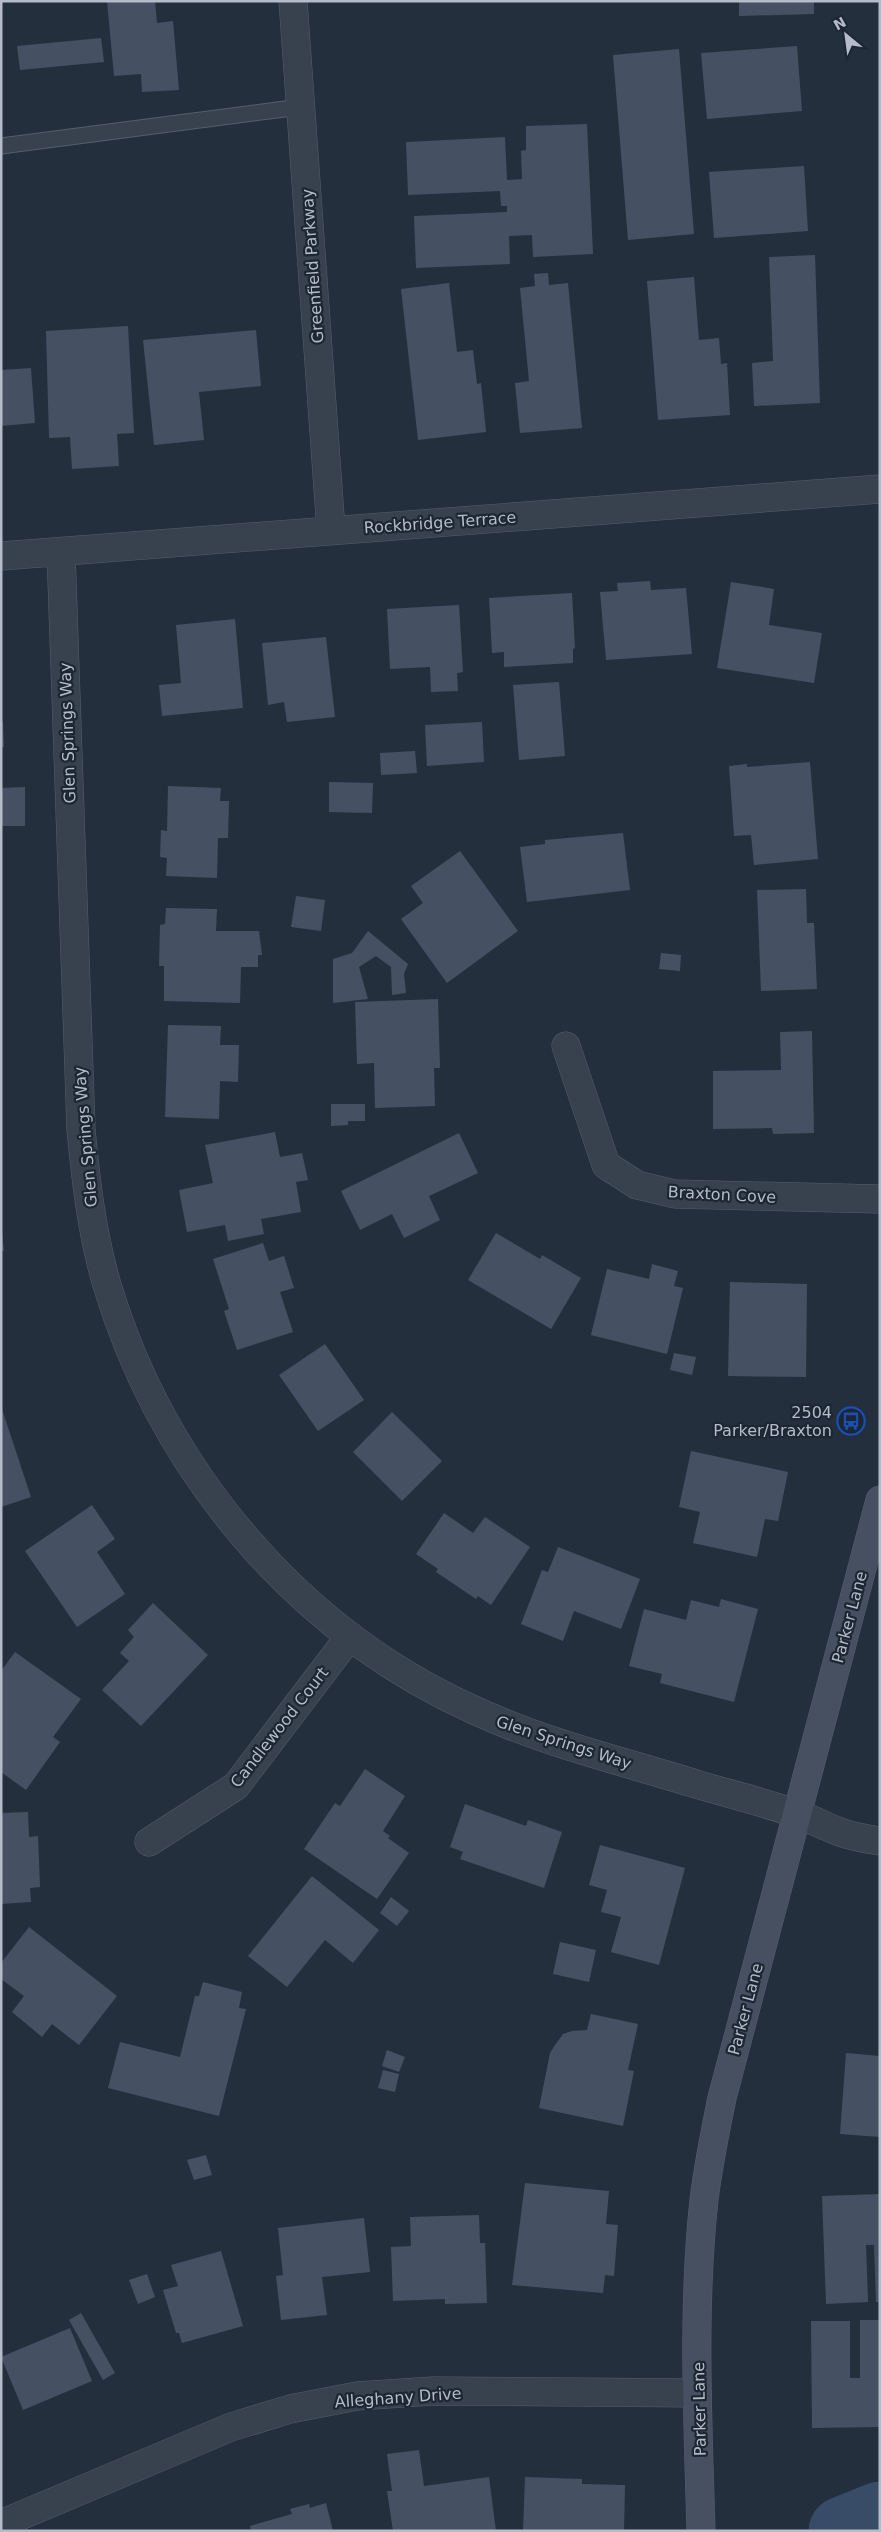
<svg xmlns="http://www.w3.org/2000/svg" width="881" height="2532" font-family="'DejaVu Sans',sans-serif">
<style>
.lines{fill:none;stroke-linecap:round;stroke-linejoin:round}
.river{stroke:#394c67;stroke-width:69}
.building{fill:#455162}
.lane-casing{stroke:#565f6c;stroke-width:17}
.street-casing{stroke:#565f6c;stroke-width:29}
.secondary-casing{stroke:#565f6c;stroke-width:29}
.lane{stroke:#38414e;stroke-width:15}
.street{stroke:#38414e;stroke-width:28}
.secondary{stroke:#465061;stroke-width:28}
.labels{text-anchor:middle;stroke-width:4.5;stroke-linejoin:round;paint-order:stroke}
.street-label{font-size:16px;fill:#b4bcc9;stroke:#1d2633}
.poi-label{font-size:16px;fill:#b4bcc9;stroke:#1d2633;text-anchor:end}
</style>
<rect width="100%" height="100%" fill="#242f3e"/>
<g class="lines">
<path class="river" d="M843,2531L880,2516"/>
</g>
<path class="building" d="M107,1H155L157,23L173,21L179,90L142,92L141,74L114,76Z
M739,1H814V14L739,16Z
M101,38L104,62L20,70L17,46Z
M797,46L802,111L707,119L701,53Z
M679,49L694,234L628,240L613,55Z
M587,124L593,254L533,257L532,235L509,236L510,264L416,268L414,216L507,212V206H501L500,191L408,195L406,142L505,137L507,180L522,179L521,151L526,150V126Z
M804,166L808,231L714,238L709,172Z
M815,255L820,403L754,406L752,363L773,361L769,257Z
M548,273L549,285L568,283L582,428L520,433L515,383L529,381L520,288L535,286L534,274Z
M694,277L699,340L719,338L721,364L727,363L730,415L658,420L647,281Z
M449,283L457,352L473,350L477,384L481,383L486,432L418,440L401,289Z
M128,326L134,433L117,434L119,466L72,469L70,437L49,438L46,331Z
M256,330L261,386L199,392L204,440L154,445L143,340Z
M31,368L35,423L1,426V370Z
M650,581L651,590L686,588L692,654L606,660L600,592L618,591L617,583Z
M731,582L774,589L769,625L822,633L814,683L717,668Z
M572,593L575,648L573,649V663L504,667V652L492,653L489,598Z
M459,605L463,672L457,673L458,691L431,692L430,667L390,669L387,609Z
M235,619L243,708L162,716L159,685L181,683L176,625Z
M326,637L335,717L287,722L284,702L268,705L262,643Z
M559,682L565,756L519,760L513,685Z
M1,722H3L4,747H1Z
M482,722L484,762L427,766L425,725Z
M415,751L417,773L381,775L380,753Z
M810,762L818,859L754,865L751,835L734,836L729,766L747,764V767Z
M329,782L373,783L372,813L329,812Z
M168,786L221,788L220,801H229L228,838H218L217,878L166,876L167,858L160,857L161,830L167,831Z
M25,787V826H1V788Z
M623,833L630,890L527,902L520,847L545,844V840Z
M460,851L518,931L447,983L401,919L423,903L411,886Z
M806,889L807,923H814L817,989L761,991L757,890Z
M296,896L325,900L321,931L291,927Z
M166,908L217,909L216,931H259L262,955H258V967H241L240,1003L164,1001V966H159L160,925L165,924Z
M368,931L408,964L404,974L406,993L392,995L391,967L376,956L359,967L368,999L333,1003V959L352,953Z
M661,953L681,955L680,971L659,969Z
M438,999L440,1068H434L435,1106L375,1108L374,1063L357,1064L355,1002Z
M168,1025L221,1026L220,1045H239L238,1082L220,1081L219,1119L165,1117Z
M812,1031L814,1133L773,1134L772,1128L713,1129V1071L781,1070L780,1032Z
M331,1104H365V1121H348V1125L331,1126Z
M275,1132L280,1157L302,1153L308,1180L296,1182L301,1212L261,1219L264,1234L228,1241L225,1225L187,1232L179,1190L213,1183L205,1145Z
M459,1133L478,1173L429,1196L440,1220L404,1238L392,1214L360,1230L341,1191Z
M1,1224L4,1251H1Z
M496,1233L540,1259L542,1255L581,1278L551,1329L468,1280Z
M263,1243L269,1261L284,1256L294,1288L280,1292L293,1332L237,1350L224,1311L229,1309L213,1259Z
M652,1264L678,1271L674,1286L683,1288L667,1354L591,1335L607,1269L649,1279Z
M730,1282L807,1284L806,1377L728,1376Z
M325,1344L364,1400L318,1431L279,1375Z
M674,1353L696,1357L692,1375L670,1370Z
M1,1406L31,1497L1,1507Z
M392,1412L442,1461L402,1501L353,1452Z
M691,1451L788,1472L778,1521L765,1519L757,1557L693,1543L700,1512L679,1507Z
M92,1505L115,1539L97,1552L125,1594L77,1627L25,1551Z
M444,1513L473,1533L485,1517L530,1547L491,1605L478,1596L476,1599L436,1572L438,1569L416,1554Z
M558,1547L640,1579L621,1629L574,1611L563,1641L521,1624L542,1570L548,1572Z
M721,1599L758,1609L734,1702L660,1683L662,1674L629,1666L644,1609L686,1620L691,1600L719,1607Z
M153,1603L208,1655L141,1726L102,1690L129,1661L120,1653L134,1637L128,1630Z
M15,1652L81,1699L53,1737L60,1742L26,1790L1,1772V1671Z
M365,1769L405,1796L383,1831L390,1836L388,1838L409,1853L377,1899L304,1849L335,1803L340,1806Z
M465,1804L526,1826L528,1820L562,1832L544,1888L460,1859L463,1852L450,1847Z
M28,1812L29,1837L38,1836L40,1887L30,1888L31,1902L1,1904V1813Z
M600,1845L685,1868L659,1965L611,1952L621,1917L601,1912L607,1890L589,1885Z
M312,1876L379,1930L353,1963L325,1940L287,1987L248,1956Z
M391,1897L409,1911L397,1926L380,1913Z
M29,1927L117,1996L79,2045L52,2024L42,2037L12,2012L24,1996L1,1979V1963Z
M560,1942L596,1950L589,1982L553,1974Z
M203,1982L242,1992L239,2008L246,2009L219,2116L108,2088L120,2042L180,2057L195,1996H199Z
M591,2014L638,2024L628,2070L634,2071L623,2126L539,2108L550,2053L555,2045L563,2034L572,2031L587,2030Z
M387,2050L405,2057L399,2072L382,2066Z
M846,2053L880,2056V2137L840,2134Z
M383,2070L399,2074L395,2092L378,2088Z
M206,2155L212,2175L194,2180L187,2160Z
M525,2183L609,2191L606,2224L618,2225L614,2276L605,2275L603,2293L512,2285Z
M880,2194V2302H876L874,2245H866L868,2302L826,2304L822,2196Z
M479,2215L480,2243H485L487,2303L445,2304V2299L393,2301L391,2247L411,2246L410,2217Z
M364,2218L370,2272L322,2277L327,2315L281,2320L276,2276L283,2275L278,2228Z
M221,2251L243,2326L182,2343L179,2333H176L163,2290L178,2286L171,2265Z
M147,2274L155,2297L138,2304L129,2280Z
M81,2313L115,2373L103,2380L69,2320Z
M860,2320H880V2427L812,2428L811,2321H850V2378H860Z
M70,2328L92,2381L23,2410L1,2357Z
M419,2450L424,2486L489,2477L496,2531H393L387,2491H392L387,2454Z
M525,2477L582,2479V2484L625,2485L624,2531H523Z
M326,2503L333,2531H251L250,2526L292,2514L290,2509L309,2504L310,2508Z"/>
<g class="lines">
<g class="lane-casing">
<path id="lane" d="M1,146L300,107"/>
</g>
<g class="street-casing">
<path id="street" d="M293,1L331,530
M61,552L81,1129C86,1182 92,1234 107,1285C163,1470 296,1630 474,1710C545,1743 622,1761 696,1784C729,1794 764,1802 797,1814C811,1819 825,1826 840,1832C853,1837 867,1839 880,1841
M1,556L880,489
M566,1046L606,1165L637,1185L675,1194L880,1199
M149,1842L236,1786L350,1636
M1,2524L231,2427L290,2409L357,2396L433,2391L697,2393"/>
</g>
<g class="secondary-casing">
<path id="secondary" d="M701,2531C698,2421 692,2309 704,2200C708,2166 715,2132 722,2098L880,1500"/>
</g>
<use href="#lane" class="lane"/>
<use href="#street" class="street"/>
<use href="#secondary" class="secondary"/>
</g>
<defs>
<g id="bus-ring" transform="scale(1.4375)"><circle r="9.5" fill="#1d2633" stroke="#1a4fb4" stroke-width="1.5"/><path d="M-5-6H5V4H4V6H2V4H-2V6H-4V4H-5ZM-3.5-4V0h7V-4ZM-3.5 1.2v1.5H-2V1.2ZM2 1.2v1.5H3.5V1.2Z" fill="#1a4fb4"/></g>
</defs>
<g fill-rule="evenodd">
<use href="#bus-ring" x="851" y="1421"/>
</g>
<g class="labels">
<g class="street-label">
<text transform="translate(312 266) rotate(-94)" y="6">Greenfield Parkway</text>
<text transform="translate(440 522) rotate(-4)" y="6">Rockbridge Terrace</text>
<text transform="translate(67 733) rotate(-92)" y="6">Glen Springs Way</text>
<text transform="translate(85 1137) rotate(-95)" y="6">Glen Springs Way</text>
<text transform="translate(722 1194) rotate(3)" y="6">Braxton Cove</text>
<text transform="translate(849 1617) rotate(-75)" y="6">Parker Lane</text>
<text transform="translate(279 1727) rotate(-52)" y="6">Candlewood Court</text>
<text transform="translate(564 1742) rotate(18)" y="6">Glen Springs Way</text>
<text transform="translate(745 2009) rotate(-75)" y="6">Parker Lane</text>
<text transform="translate(398 2397) rotate(-4)" y="6">Alleghany Drive</text>
<text transform="translate(699 2409) rotate(-91)" y="6">Parker Lane</text>
</g>
<g class="poi-label">
<text x="832" y="1418">2504<tspan x="832" dy="18">Parker/Braxton</tspan></text>
</g>
</g>
<rect width="881" height="2532" fill="none" stroke="#b4bcc9" stroke-width="5"/>
<g transform="translate(846 35) rotate(331)" stroke="#1d2633" stroke-width="4" paint-order="stroke">
<path d="M0-4L9 19L0 12L-9 19Z" fill="#b4bcc9"/>
<text y="-8" font-size="14" font-weight="bold" text-anchor="middle" fill="#b4bcc9">N</text>
</g>
</svg>
